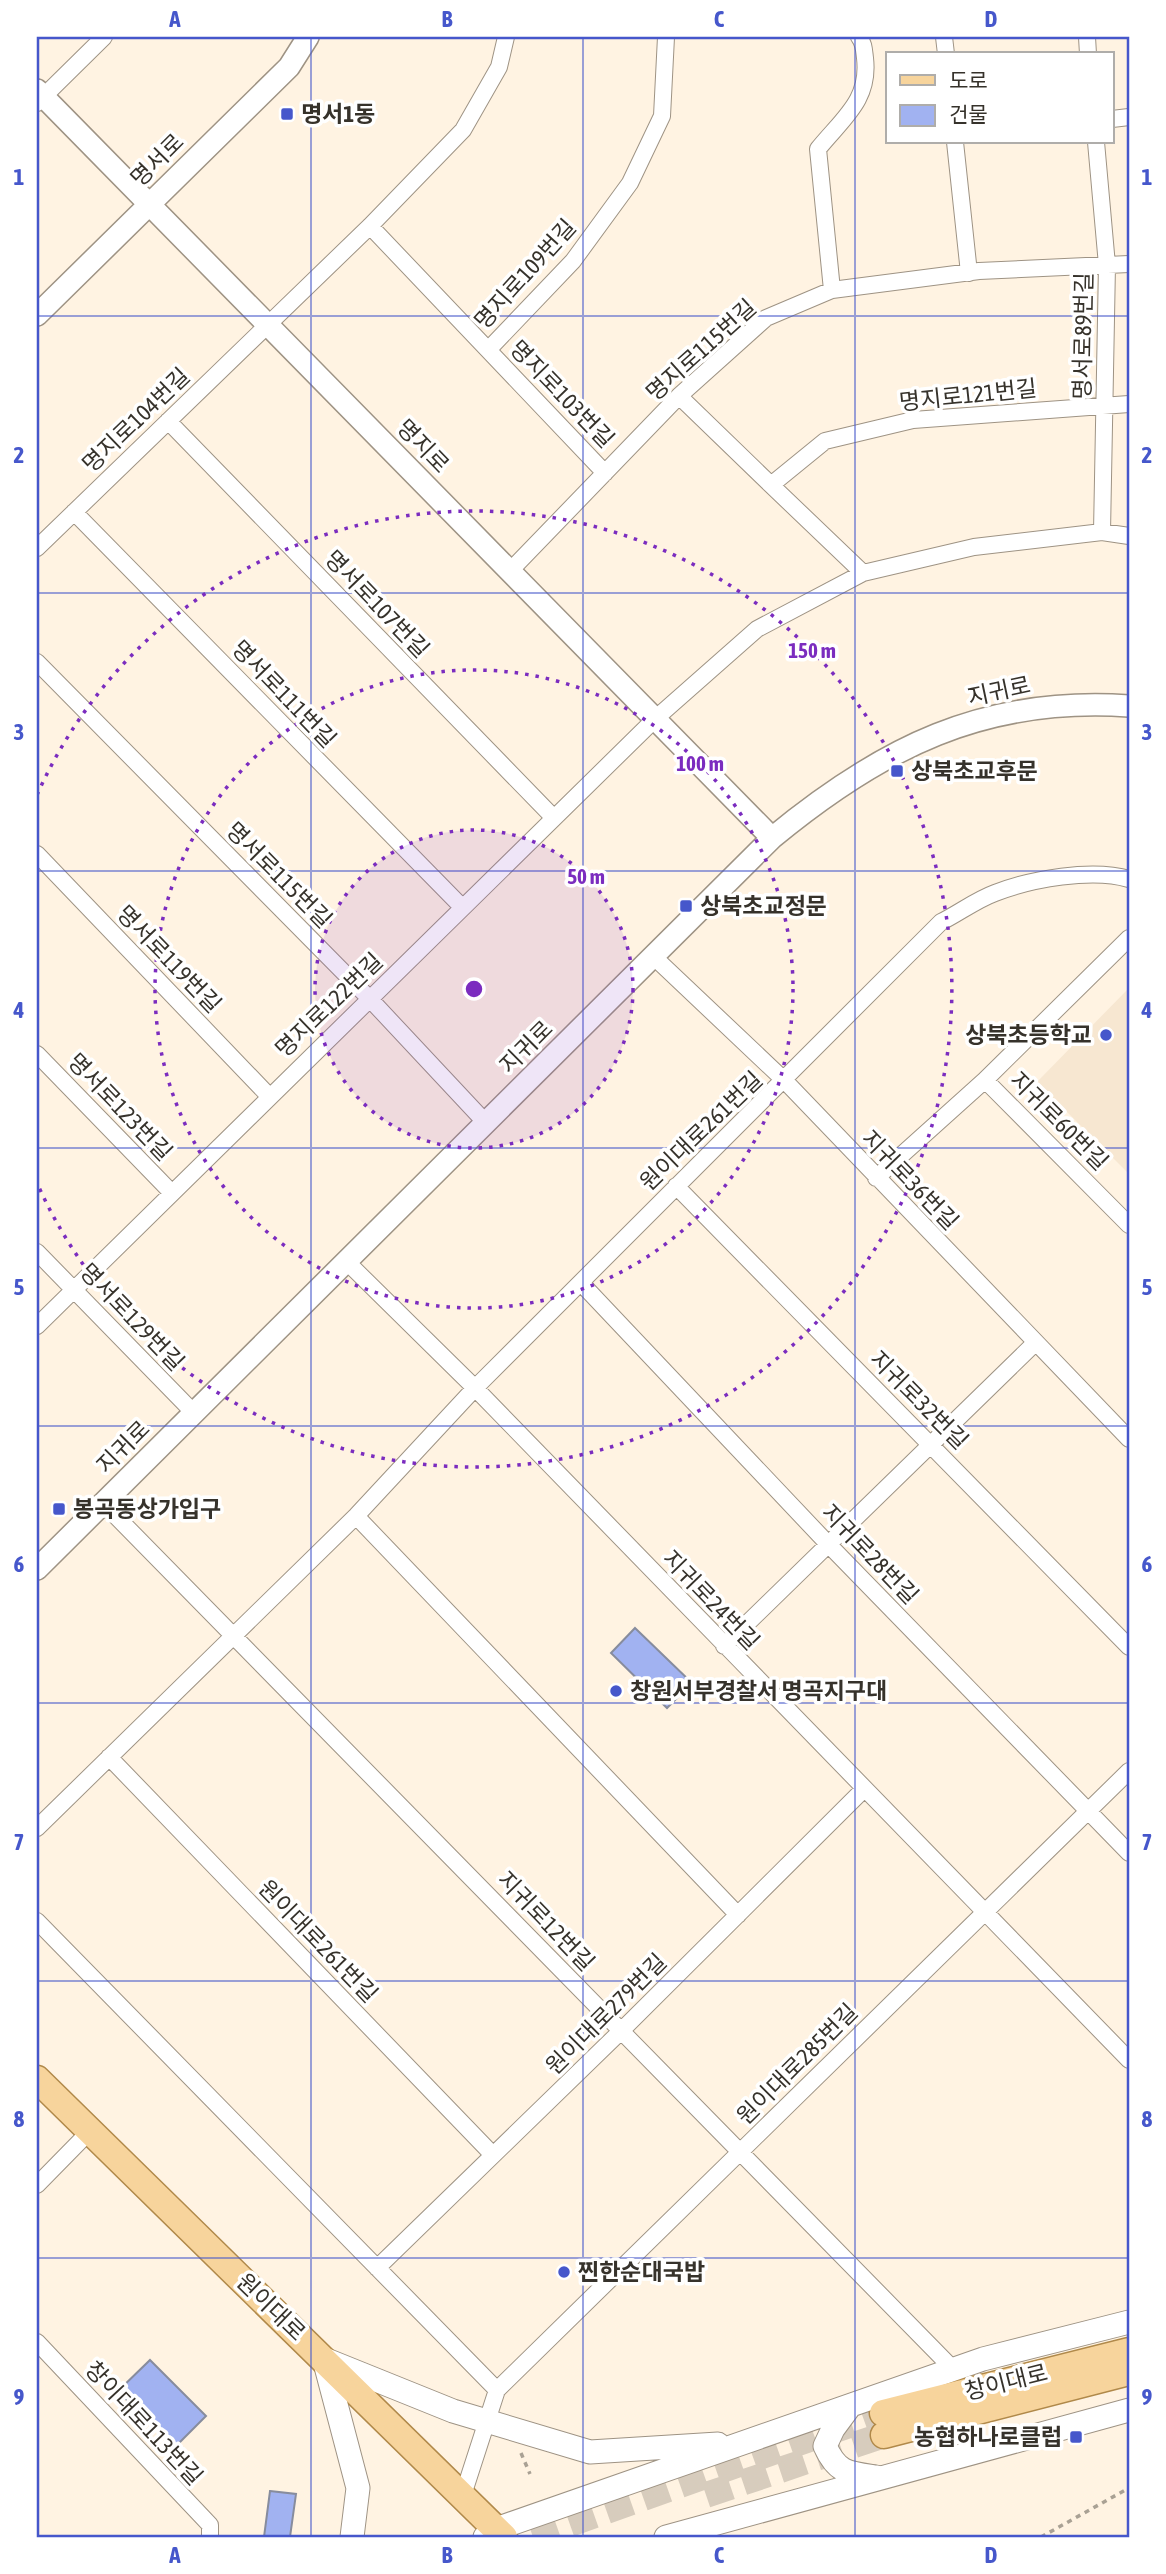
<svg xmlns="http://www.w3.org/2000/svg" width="1166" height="2574" font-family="'Asap Condensed','Noto Sans KR',sans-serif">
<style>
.built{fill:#f7e7d1}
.building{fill:#a1b2f1;stroke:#878c9d;stroke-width:2}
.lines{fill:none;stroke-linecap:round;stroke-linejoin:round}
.primary-tunnel{stroke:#d7ccbd;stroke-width:26;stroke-dasharray:26 13;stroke-linecap:butt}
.minor-casing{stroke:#9e9384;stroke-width:18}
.tertiary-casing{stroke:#9e9384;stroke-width:24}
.secondary-casing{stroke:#9e9384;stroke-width:25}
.primary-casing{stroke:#b0894a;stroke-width:29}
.path{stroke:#a9a194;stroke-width:3.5;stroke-dasharray:5 5;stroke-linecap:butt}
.minor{stroke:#fff;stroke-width:16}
.tertiary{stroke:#fff;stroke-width:21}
.secondary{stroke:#fff;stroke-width:23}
.primary{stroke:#f7d49c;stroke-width:26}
.grid{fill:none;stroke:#4657cb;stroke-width:2;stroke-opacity:0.55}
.ring{fill:none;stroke:#7b2cbf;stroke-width:3.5;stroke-dasharray:3.5 7}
.poi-dot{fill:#4657cb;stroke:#fff;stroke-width:2.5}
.labels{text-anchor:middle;stroke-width:7;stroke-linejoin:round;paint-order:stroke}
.poi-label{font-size:23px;font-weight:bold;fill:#36322b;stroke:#fff;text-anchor:start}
.street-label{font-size:23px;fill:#36322b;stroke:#fff}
.centre{fill:#7b2cbf;stroke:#fff;stroke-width:3.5}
.ring-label{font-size:21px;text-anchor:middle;font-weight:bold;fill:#7b2cbf;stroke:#fff;stroke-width:7;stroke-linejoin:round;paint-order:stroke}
.neatline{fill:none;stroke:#4657cb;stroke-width:2.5}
.grid-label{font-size:23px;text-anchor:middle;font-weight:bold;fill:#4657cb}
</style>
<rect width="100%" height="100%" fill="#fff3e2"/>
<path class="built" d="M1129,988V1174L1037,1082Z"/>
<path class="building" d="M635,1628L692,1683L667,1708L611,1653Z
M150,2360L206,2416L174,2448L118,2391Z
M270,2491L296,2494L290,2537H264Z"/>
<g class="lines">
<path class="primary-tunnel" d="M706,2495L884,2435
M533,2537L883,2413"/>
<g class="minor-casing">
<path id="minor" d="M944,37L946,54
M1087,37L1088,54
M37,103L104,37
M1112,119L1129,117
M955,142L969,273
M1096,142L1107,265L1102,532
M370,226L605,473
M832,290L818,149C843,118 870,100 865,58C864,50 864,43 859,37
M488,350L573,261L630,183L662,116L666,37
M679,396L771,485
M168,421L554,818
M74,512L462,907
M37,548L370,226L463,130L499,67L506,37
M510,571L679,396L766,318L832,290L979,271L1129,264
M863,573L771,485L825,441L913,420L1129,404
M37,662L369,998L486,1123
M37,854L269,1096
M654,957L785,1081L1129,1439
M37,1054L171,1192
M985,1080L1129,1225
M876,1178L985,1080L1129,938
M676,1186L1129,1647
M37,1252L194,1413
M347,1262L475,1388L1129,2060
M581,1283L829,1545L1129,1853
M37,1326L655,719L757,629L863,573L974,547L1102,532L1129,536
M103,1503L955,2371
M356,1516L738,1915
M724,1646L1035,1343
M109,1757L493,2155
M37,1828L356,1516L475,1388L941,922C959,913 976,900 995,893C1031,879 1092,868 1129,879
M37,1921L497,2390
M37,2185L90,2131
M377,2268L621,2031L864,1789
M37,2342L210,2525V2537
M463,2495L497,2390L1129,1771"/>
</g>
<g class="tertiary-casing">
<path id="tertiary" d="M37,90L772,838
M37,315L289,67L308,37
M37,1569L772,838C881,748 984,696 1129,706"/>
</g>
<g class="secondary-casing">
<path id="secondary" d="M324,2359L453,2411L590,2452L718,2444
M324,2359L358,2488L352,2537
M850,2406L833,2429L825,2446C837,2473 848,2473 876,2477
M485,2537L496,2529L983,2359L1129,2322
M666,2537L1129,2410"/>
</g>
<g class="primary-casing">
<path id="primary" d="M37,2079L504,2537
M883,2413L1129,2351
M884,2435L1129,2372"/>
</g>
<path class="path" d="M521,2453L530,2474
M1041,2537L1129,2488"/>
<use href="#minor" class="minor"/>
<use href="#tertiary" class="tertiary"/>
<use href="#secondary" class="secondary"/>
<use href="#primary" class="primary"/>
</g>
<path class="grid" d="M311,37V2537M583,37V2537M855,37V2537M37,316H1129M37,593H1129M37,871H1129M37,1148H1129M37,1426H1129M37,1703H1129M37,1981H1129M37,2258H1129"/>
<circle cx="474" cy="989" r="159" fill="#7b2cbf" fill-opacity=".12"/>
<g class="ring">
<circle cx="474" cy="989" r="159"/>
<circle cx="474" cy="989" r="319"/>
<path d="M37 795A478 478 0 1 1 37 1183"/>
</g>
<g class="poi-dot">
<rect x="280" y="107" width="14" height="14" rx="3.5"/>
<rect x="890" y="764" width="14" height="14" rx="3.5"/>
<rect x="679" y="899" width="14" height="14" rx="3.5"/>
<circle cx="1106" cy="1035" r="7"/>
<rect x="52" y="1502" width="14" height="14" rx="3.5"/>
<circle cx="616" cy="1691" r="7"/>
<circle cx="564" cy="2272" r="7"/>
<rect x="1069" y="2430" width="14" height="14" rx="3.5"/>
</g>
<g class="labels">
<g class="poi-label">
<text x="301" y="122">명서1동</text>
<text x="911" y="779">상북초교후문</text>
<text x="700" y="914">상북초교정문</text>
<text x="1092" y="1043" text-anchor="end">상북초등학교</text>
<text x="73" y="1517">봉곡동상가입구</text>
<text x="630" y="1699">창원서부경찰서 명곡지구대</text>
<text x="578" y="2280">찐한순대국밥</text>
<text x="1062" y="2445" text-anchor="end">농협하나로클럽</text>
</g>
<g class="street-label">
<text transform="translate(157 160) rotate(-45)" y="8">명서로</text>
<text transform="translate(525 274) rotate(-48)" y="8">명지로109번길</text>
<text transform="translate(1083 336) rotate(-89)" y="8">명서로89번길</text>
<text transform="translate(701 350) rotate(-42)" y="8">명지로115번길</text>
<text transform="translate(562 394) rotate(46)" y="8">명지로103번길</text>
<text transform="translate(968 395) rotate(-6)" y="8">명지로121번길</text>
<text transform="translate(136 420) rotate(-44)" y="8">명지로104번길</text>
<text transform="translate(423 446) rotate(46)" y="8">명지로</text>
<text transform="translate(377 604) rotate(46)" y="8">명서로107번길</text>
<text transform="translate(999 691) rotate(-12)" y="8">지귀로</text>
<text transform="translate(284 694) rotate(46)" y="8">명서로111번길</text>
<text transform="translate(279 875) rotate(45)" y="8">명서로115번길</text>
<text transform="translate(169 959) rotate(46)" y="8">명서로119번길</text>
<text transform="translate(329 1005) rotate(-44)" y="8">명지로122번길</text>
<text transform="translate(526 1047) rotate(-45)" y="8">지귀로</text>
<text transform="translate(120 1107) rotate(46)" y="8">명서로123번길</text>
<text transform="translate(1059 1121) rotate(45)" y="8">지귀로60번길</text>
<text transform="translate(701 1131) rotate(-44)" y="8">원이대로261번길</text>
<text transform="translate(910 1180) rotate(46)" y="8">지귀로36번길</text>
<text transform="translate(132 1317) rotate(46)" y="8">명서로129번길</text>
<text transform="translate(919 1400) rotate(45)" y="8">지귀로32번길</text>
<text transform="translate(123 1447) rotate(-45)" y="8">지귀로</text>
<text transform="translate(870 1554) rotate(46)" y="8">지귀로28번길</text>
<text transform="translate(711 1600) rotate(46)" y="8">지귀로24번길</text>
<text transform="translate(546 1921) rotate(46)" y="8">지귀로12번길</text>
<text transform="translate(318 1941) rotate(46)" y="8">원이대로261번길</text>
<text transform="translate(606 2014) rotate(-45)" y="8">원이대로279번길</text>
<text transform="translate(797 2064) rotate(-45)" y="8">원이대로285번길</text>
<text transform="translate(271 2307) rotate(44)" y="8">원이대로</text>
<text transform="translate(1006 2382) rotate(-14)" y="8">창이대로</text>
<text transform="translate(144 2423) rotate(47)" y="8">창이대로113번길</text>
</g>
</g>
<circle cx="474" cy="989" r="10" class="centre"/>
<g class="ring-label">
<text x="812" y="658">150 m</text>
<text x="700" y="771">100 m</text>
<text x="586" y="884">50 m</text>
</g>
<rect width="1166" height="2574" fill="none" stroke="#ffffff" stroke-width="77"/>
<rect x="886" y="52" width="228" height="91" fill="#ffffff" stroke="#afadaa" stroke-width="2"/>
<rect x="900" y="75" width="35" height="10" fill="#f7d49c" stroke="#afadaa" stroke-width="2"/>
<text x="949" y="88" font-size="21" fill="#36322b">도로</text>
<rect x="900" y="105" width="35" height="21" fill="#a1b2f1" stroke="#afadaa" stroke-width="2"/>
<text x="949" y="122" font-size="21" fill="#36322b">건물</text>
<rect x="38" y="38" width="1090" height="2498" class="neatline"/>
<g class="grid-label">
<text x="175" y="27">A</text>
<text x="447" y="27">B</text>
<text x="719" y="27">C</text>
<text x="991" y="27">D</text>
<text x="19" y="185">1</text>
<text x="1147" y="185">1</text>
<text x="19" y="463">2</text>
<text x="1147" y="463">2</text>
<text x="19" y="740">3</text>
<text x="1147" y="740">3</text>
<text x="19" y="1018">4</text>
<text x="1147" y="1018">4</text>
<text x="19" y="1295">5</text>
<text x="1147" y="1295">5</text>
<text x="19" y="1572">6</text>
<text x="1147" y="1572">6</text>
<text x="19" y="1850">7</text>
<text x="1147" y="1850">7</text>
<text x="19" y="2127">8</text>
<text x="1147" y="2127">8</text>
<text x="19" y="2405">9</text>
<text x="1147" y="2405">9</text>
<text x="175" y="2563">A</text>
<text x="447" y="2563">B</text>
<text x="719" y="2563">C</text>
<text x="991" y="2563">D</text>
</g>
</svg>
